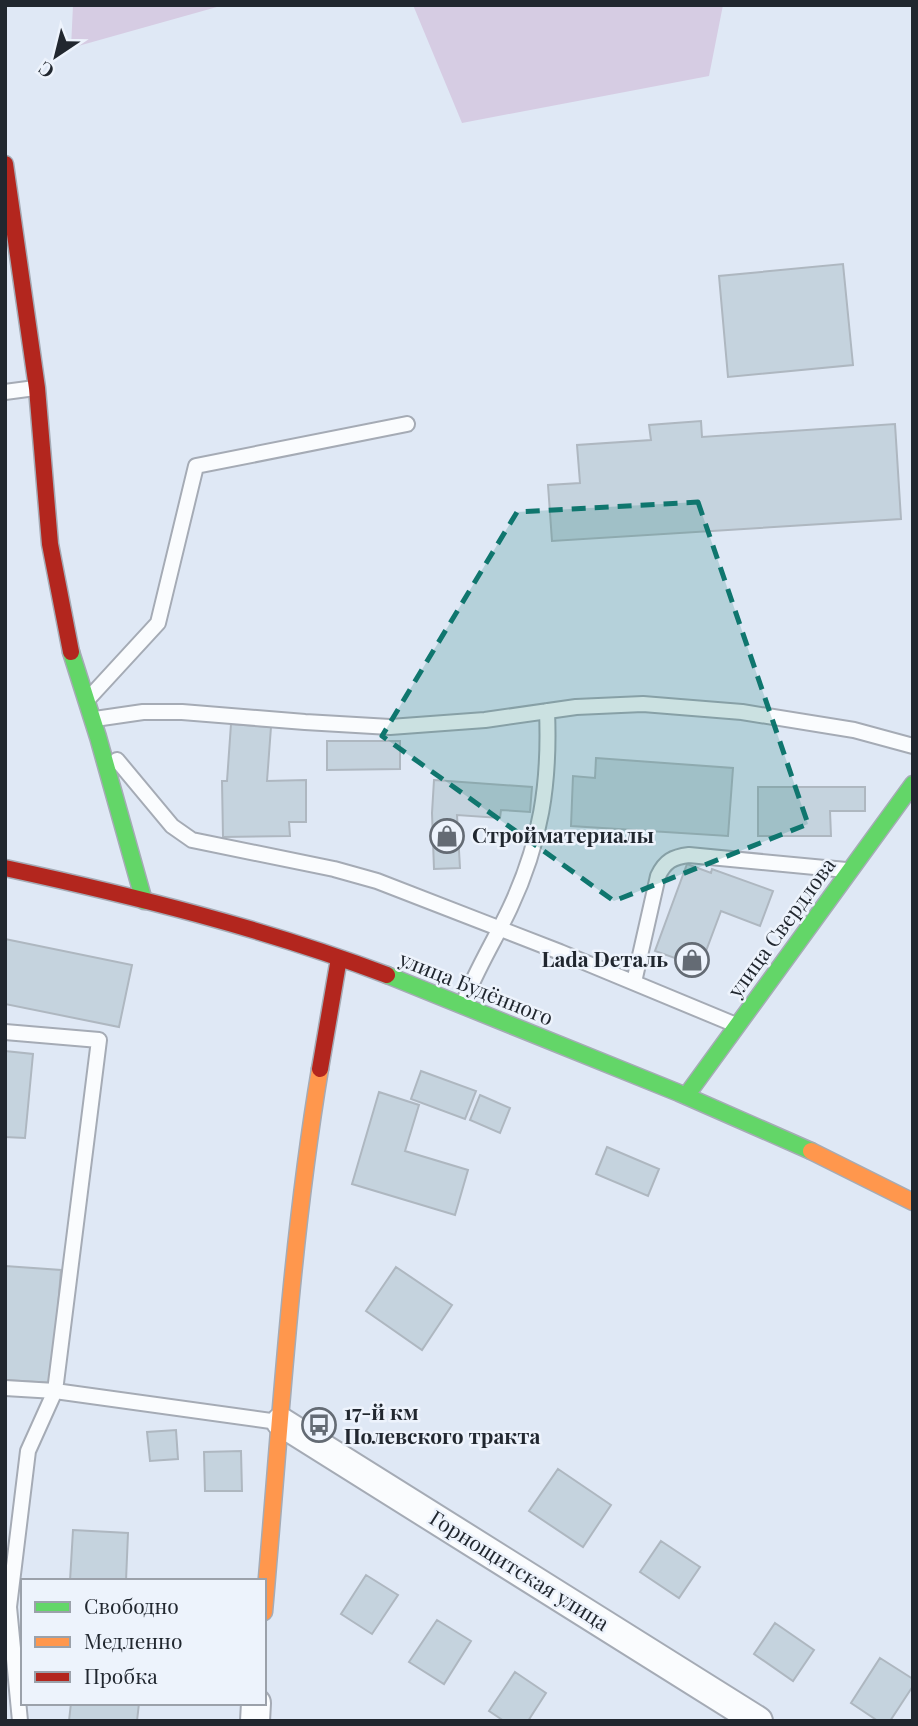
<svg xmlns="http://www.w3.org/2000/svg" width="918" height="1726" font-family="'Playfair Display',serif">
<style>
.green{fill:#d6cce3}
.building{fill:#c5d3de;stroke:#aeb7c0;stroke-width:2}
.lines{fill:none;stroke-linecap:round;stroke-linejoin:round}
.lane-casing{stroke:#a5abb5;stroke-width:18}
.street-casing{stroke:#a5abb5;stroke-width:32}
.fast-casing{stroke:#a5abb5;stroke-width:19}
.slow-casing{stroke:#a5abb5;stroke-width:19}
.jam-casing{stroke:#a5abb5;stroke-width:19}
.lane{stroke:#fafcfe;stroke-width:14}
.street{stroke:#fafcfe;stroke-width:28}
.fast{stroke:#63d668;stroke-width:16}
.slow{stroke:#ff974d;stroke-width:16}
.jam{stroke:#b3261e;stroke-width:16}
.marked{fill:#0f766e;fill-opacity:0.2;stroke:#0f766e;stroke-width:5;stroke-dasharray:14 9;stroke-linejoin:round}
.labels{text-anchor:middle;stroke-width:5;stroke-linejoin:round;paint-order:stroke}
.poi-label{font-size:21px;font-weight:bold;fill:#21272f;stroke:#edf3fc;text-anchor:start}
.street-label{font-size:21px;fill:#21272f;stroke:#edf3fc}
</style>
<rect width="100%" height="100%" fill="#dfe8f5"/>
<path class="green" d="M73,5H224L71,48Z
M413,5H723L709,76L462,123Z"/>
<path class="building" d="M843,264L853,365L728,377L719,276Z
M701,421L702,437L895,424L901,519L552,541L548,485L580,483L577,445L651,440L649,425Z
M231,724L271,727L267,781L306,780V822H289L290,836L223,837L222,781H227Z
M327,741H400V769L327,770Z
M596,758L733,768L728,836L571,826L573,776L595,778Z
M434,780L532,787L530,812L501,810L500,818L457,815L460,868L434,869L432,813Z
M758,787H865V811H830L831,836H758Z
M687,864L711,873L712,869L773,891L760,926L721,911L700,967L655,951Z
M5,939L132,965L119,1027L5,1004Z
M5,1051L33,1054L25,1138L5,1137Z
M421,1071L476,1091L465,1119L411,1099Z
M379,1092L419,1105L405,1151L468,1170L455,1215L352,1184Z
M480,1095L510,1108L500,1133L470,1120Z
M607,1147L659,1169L648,1196L596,1174Z
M5,1266L61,1270L52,1383L5,1380Z
M396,1267L452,1305L422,1350L366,1311Z
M176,1430L178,1459L150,1461L147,1432Z
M241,1451L242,1491H205L204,1452Z
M558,1469L611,1505L583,1547L529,1511Z
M73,1530L128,1533L126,1581H70Z
M661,1541L700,1567L679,1598L640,1572Z
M366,1575L398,1595L372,1634L341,1614Z
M437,1620L471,1641L444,1684L409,1662Z
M775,1623L814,1650L793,1681L754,1654Z
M880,1658L913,1679V1686L890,1721H878L851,1703Z
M515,1672L546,1693L528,1721H504L489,1711Z
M71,1703H139L137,1721H69Z"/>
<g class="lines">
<g class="lane-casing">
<path id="lane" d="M5,392L35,388
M89,698L158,623L196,466L407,424
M95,719L143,712H182L305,722L390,727L485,720L576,707L643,704L742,712L854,730L913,746
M117,760L172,826L192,840L334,869L377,881L560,952L736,1025
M634,982L658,876C665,861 673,857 689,855L846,870
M463,1004C476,970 495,940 510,908C541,842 550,783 547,711
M5,1032L99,1040L55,1391L28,1451L9,1607L20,1721
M5,1388L55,1391L278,1422"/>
</g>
<g class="street-casing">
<path id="street" d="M281,1422L758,1721
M255,1721L256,1703"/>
</g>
<g class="fast-casing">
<path id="fast" d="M71,652L98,737L144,901
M387,975L679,1093L811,1151
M686,1096L913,784"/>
</g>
<g class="slow-casing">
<path id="slow" d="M811,1151L913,1202
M264,1612C280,1432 290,1248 320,1069"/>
</g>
<g class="jam-casing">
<path id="jam" d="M5,164L37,388L50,544L71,652
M5,868C134,896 263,928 387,975
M320,1069L339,958"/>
</g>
<use href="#lane" class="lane"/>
<use href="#street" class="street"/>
<use href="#fast" class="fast"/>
<use href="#slow" class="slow"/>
<use href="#jam" class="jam"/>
</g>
<path class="marked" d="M698,502L808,824L614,901L382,736L517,512Z"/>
<defs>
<g id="shop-ring" transform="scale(1.75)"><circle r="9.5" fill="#edf3fc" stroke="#646b74" stroke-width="1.5"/><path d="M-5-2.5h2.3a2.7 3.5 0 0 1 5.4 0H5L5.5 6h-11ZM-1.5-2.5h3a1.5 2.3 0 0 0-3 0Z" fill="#646b74"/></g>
<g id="bus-ring" transform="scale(1.75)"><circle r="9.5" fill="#edf3fc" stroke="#646b74" stroke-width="1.5"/><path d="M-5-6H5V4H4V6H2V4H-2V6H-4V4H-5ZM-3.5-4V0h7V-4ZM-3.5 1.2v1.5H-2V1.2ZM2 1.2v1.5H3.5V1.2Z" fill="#646b74"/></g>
</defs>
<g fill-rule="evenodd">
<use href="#shop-ring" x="447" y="836"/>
<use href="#shop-ring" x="692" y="960"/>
<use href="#bus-ring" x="319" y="1425"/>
</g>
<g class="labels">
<g class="poi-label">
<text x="472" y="843">Стройматериалы</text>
<text x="668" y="967" text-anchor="end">Lada Dеталь</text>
<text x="344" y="1420">17-й км<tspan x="344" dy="24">Полевского тракта</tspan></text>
</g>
<g class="street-label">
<text transform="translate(782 928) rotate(-54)" y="7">улица Свердлова</text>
<text transform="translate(476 989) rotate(22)" y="7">улица Будённого</text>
<text transform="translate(519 1571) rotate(32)" y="7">Горнощитская улица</text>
</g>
</g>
<rect width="918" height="1726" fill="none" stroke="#21272f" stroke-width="14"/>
<rect x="21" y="1579" width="245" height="126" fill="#edf3fc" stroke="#9ba1aa" stroke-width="2"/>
<rect x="35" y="1602" width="35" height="10" fill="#63d668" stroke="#9ba1aa" stroke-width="2"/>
<text x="84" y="1614" font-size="21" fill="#21272f">Свободно</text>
<rect x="35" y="1637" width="35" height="10" fill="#ff974d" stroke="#9ba1aa" stroke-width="2"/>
<text x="84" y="1649" font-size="21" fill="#21272f">Медленно</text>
<rect x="35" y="1672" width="35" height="10" fill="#b3261e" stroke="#9ba1aa" stroke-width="2"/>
<text x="84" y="1684" font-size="21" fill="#21272f">Пробка</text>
<g transform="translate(56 56) rotate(215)" stroke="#edf3fc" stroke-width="5" paint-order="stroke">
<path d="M0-5L12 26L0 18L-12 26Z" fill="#21272f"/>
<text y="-10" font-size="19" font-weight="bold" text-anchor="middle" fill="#21272f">С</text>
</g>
</svg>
